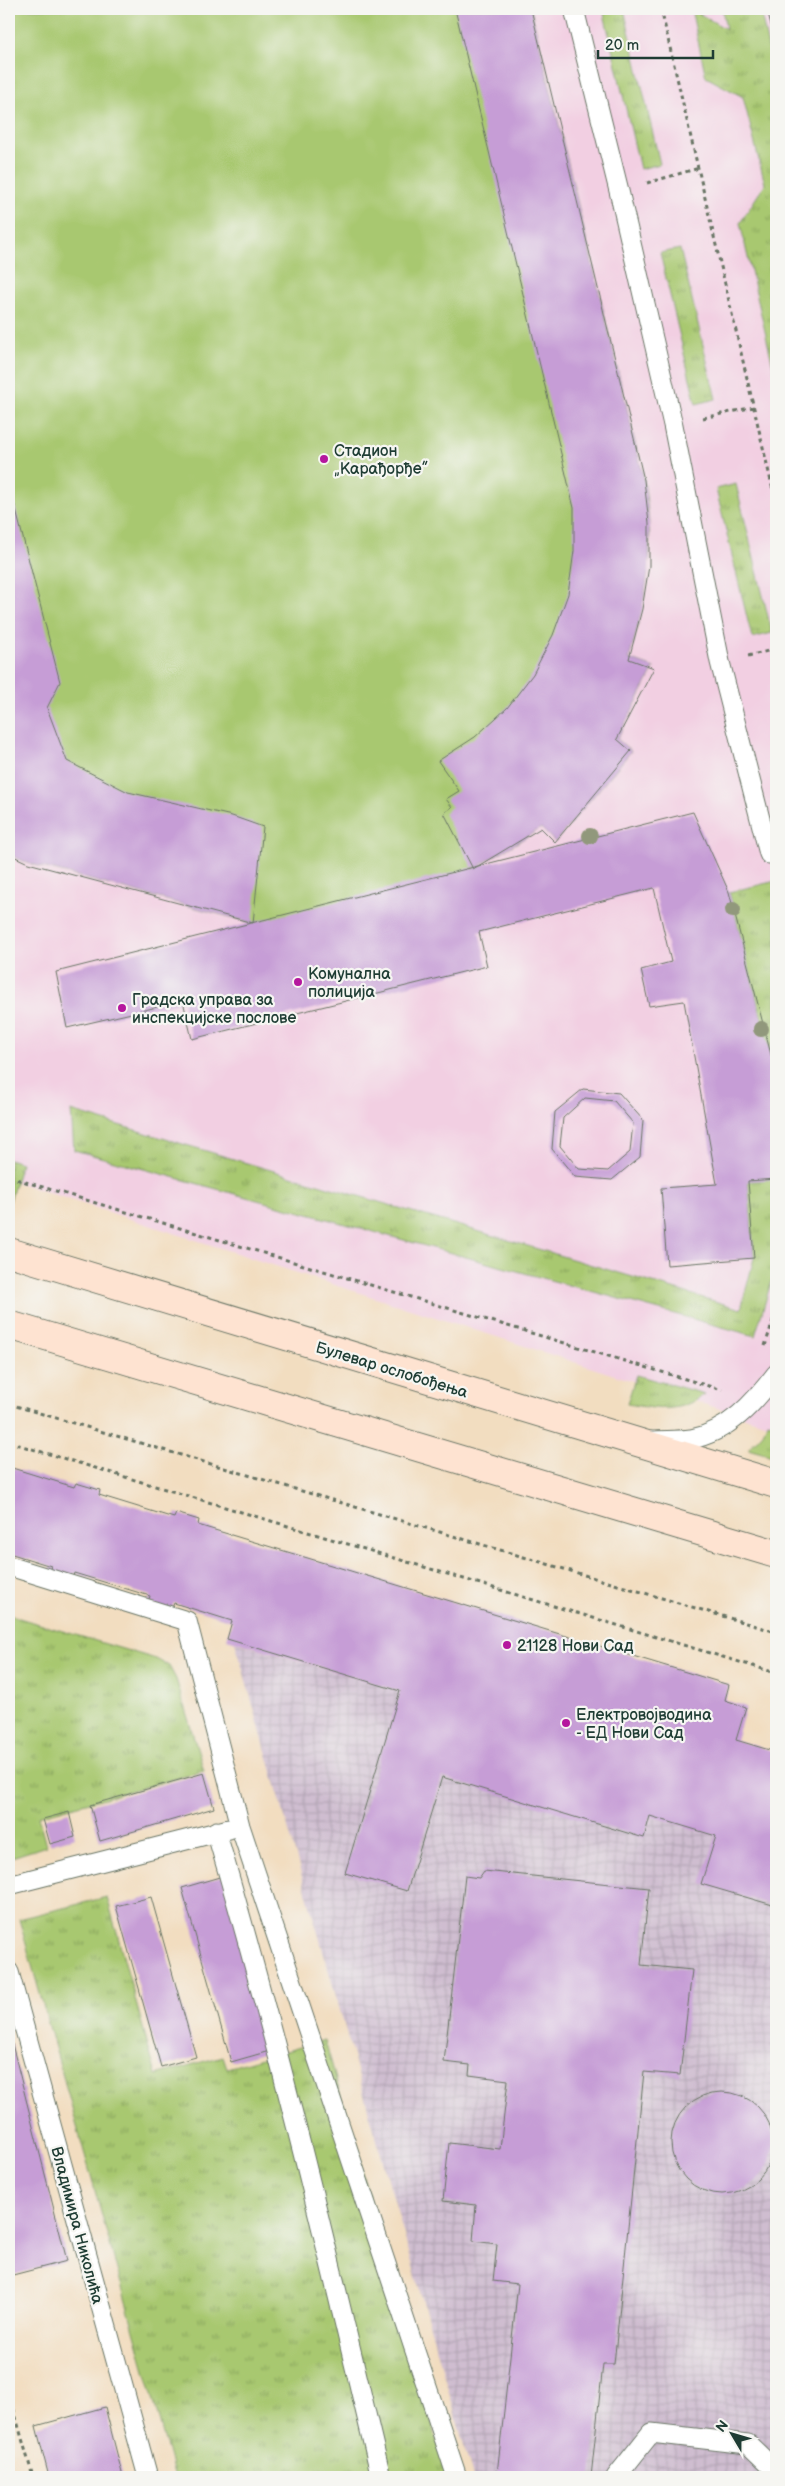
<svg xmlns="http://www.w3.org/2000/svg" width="785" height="2486" font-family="'Balsamiq Sans',sans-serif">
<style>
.built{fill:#f2cfe2}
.industrial{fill:url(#industrial-grid)}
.grass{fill:url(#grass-tufts);stroke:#648252}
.garden{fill:#a8c870;stroke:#648252}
.building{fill:#c69dd6;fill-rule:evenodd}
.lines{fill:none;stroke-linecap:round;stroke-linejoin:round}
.service-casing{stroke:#697565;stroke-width:21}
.secondary-casing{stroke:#697565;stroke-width:30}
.path{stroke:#697565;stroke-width:3;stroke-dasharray:4 4;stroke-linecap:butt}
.service{stroke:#fff;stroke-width:19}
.secondary{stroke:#fee3d1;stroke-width:28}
.tree{fill:#91987b}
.poi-dot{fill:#b5179e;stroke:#f6f6f2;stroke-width:2}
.labels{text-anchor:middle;stroke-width:4.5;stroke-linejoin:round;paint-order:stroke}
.poi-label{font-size:16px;fill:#1f3d34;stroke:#f6f6f2;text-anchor:start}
.street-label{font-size:16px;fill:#1f3d34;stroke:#f6f6f2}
</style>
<defs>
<pattern id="industrial-grid" width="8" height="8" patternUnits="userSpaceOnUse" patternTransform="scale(1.25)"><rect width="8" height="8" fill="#cfbdd0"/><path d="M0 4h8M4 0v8" fill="none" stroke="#b1a3b3"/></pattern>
<pattern id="grass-tufts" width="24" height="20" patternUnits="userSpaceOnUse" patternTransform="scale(1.25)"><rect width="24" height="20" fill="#a8c870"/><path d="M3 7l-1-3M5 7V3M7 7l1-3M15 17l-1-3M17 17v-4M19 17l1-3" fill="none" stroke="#88a45d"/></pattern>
</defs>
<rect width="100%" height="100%" fill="#f6f6f2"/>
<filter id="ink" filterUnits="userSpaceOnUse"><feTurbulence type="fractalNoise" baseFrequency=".02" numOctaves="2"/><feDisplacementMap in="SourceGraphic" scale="10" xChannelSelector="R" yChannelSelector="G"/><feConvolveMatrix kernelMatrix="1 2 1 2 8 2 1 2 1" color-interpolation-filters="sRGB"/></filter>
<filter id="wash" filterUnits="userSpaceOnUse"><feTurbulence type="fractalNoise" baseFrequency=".0096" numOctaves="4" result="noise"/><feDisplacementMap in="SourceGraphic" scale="20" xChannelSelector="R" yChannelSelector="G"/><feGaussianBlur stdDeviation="1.12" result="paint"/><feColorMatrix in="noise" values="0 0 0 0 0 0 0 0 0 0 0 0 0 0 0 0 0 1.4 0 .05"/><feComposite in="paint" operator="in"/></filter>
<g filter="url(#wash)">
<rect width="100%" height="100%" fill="#f2ddc0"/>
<path class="built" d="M9,9H776V1427L9,1180Z"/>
<path class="industrial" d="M235,1642L400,1691L346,1873L407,1891L442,1777L644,1837L650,1816L716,1836L701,1884L776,1906V2477H473Z"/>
<path class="grass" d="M603,9H624L660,164L640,169Z
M691,9L726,29L722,9H760L776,85V379L740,223L765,184L743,97L706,77Z
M680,249L716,399L696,404L660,253Z
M736,484L772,633L752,638L716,489Z
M776,881V1074L729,892Z
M71,1111L741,1309L754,1258L748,1181L776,1179V1266L755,1336L74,1150Z
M9,1159L21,1163L9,1205Z
M636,1375L705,1394C678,1414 658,1409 627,1404Z
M768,1422L776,1424V1457L748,1449L763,1433Z
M9,1615L156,1659L169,1666L176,1679L204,1771L38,1816L46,1846L9,1858Z
M107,1897L156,2075L223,2056L227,2068L325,2040L447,2477H175L19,1919Z"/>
<path class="garden" d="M9,9H531L644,480C648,509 652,539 648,568C645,599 637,629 629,659L654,668L617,739L631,751L555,842L541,828L473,869L253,923L28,863L9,854Z"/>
<g id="blocks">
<path class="building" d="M455,9H531L644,480L649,523V566L642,609L629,659L654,668L617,739L631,751L555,842L541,828L473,869L444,813L452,807L446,799L459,791L438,761L475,737L507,708L533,674L553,635L568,594L574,551V508Z
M767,9H776V45Z
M9,483L60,682L47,708L67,761L128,792L232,816L263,827L253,923L28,863L9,854Z
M693,812L729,892L776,1074V1179L748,1181L754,1258L667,1265L661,1188L717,1184L684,1001L649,1006L641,970L671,962L654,888L479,932L487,966L192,1039L183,1001L67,1028L56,972Z
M583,1089L619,1093L643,1120L640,1157L612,1180L575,1177L552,1149L555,1112ZM585,1098L614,1101L633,1123L630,1152L608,1171L579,1169L560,1146L563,1118Z
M9,1467L74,1487L76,1483L100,1490L99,1495L174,1518L176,1513L199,1520L198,1525L729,1685L725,1700L746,1707L736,1740L776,1752V1906L701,1884L716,1836L650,1816L644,1838L442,1777L407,1891L345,1873L400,1691L227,1639L232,1621L174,1603L171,1611L148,1603L150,1596L74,1573L72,1580L48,1573L51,1566L9,1553Z
M204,1773L214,1808L100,1841L90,1805Z
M69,1812L75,1837L50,1844L43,1819Z
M484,1871L649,1888L641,1965L692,1970L680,2075L644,2072L614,2364H603L591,2477H524L497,2474L518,2284L493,2281L497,2244L473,2241L476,2205L443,2201L449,2143L500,2149L508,2080L469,2075L470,2065L444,2062L465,1876L479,1878Z
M223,1876L273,2050L231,2062L182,1888Z
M151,1897L196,2057L161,2067L116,1906Z
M12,2044L67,2261L9,2276V2045Z
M671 2143a51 51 0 1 1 102 0a51 51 0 1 1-102 0Z
M105,2407L123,2477H49L36,2426Z"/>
</g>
</g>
<g filter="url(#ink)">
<use href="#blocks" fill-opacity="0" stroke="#697565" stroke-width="1"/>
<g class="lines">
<g class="service-casing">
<path id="service" d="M574,9L619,191L673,425L720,662L769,854L776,852
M652,1441C665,1440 678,1441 691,1439C728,1432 754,1403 776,1374
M9,1566L187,1621L240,1826L457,2477
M216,1831C279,2045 330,2261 381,2477
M9,1885L229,1829
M9,1972L148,2477
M616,2477L651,2433L748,2444L776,2471"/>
</g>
<g class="secondary-casing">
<path id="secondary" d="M9,1252L776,1484
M9,1325L776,1554"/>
</g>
<path class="path" d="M661,9L776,503
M647,183L699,168
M703,418L754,407
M748,656L776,649
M9,1177L722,1390
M765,1346L776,1311
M9,1404L776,1632
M9,1442L776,1673
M9,2393L33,2477"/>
<use href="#service" class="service"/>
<use href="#secondary" class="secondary"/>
</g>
<g class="tree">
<circle cx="590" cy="836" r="8"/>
<circle cx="733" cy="910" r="8"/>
<circle cx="761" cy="1029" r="8"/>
</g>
</g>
<g class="poi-dot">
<circle cx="324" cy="459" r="5"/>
<circle cx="298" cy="982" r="5"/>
<circle cx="122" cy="1008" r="5"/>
<circle cx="507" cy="1645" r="5"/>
<circle cx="566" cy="1723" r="5"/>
</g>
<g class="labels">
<g class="poi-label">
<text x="334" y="456">Стадион<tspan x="334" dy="18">„Карађорђе”</tspan></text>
<text x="308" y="979">Комунална<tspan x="308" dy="18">полиција</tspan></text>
<text x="132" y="1005">Градска управа за<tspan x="132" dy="18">инспекцијске послове</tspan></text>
<text x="517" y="1651">21128 Нови Сад</text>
<text x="576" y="1720">Електровојводина<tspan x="576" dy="18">- ЕД Нови Сад</tspan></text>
</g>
<g class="street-label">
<text transform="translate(392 1369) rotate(17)" y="6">Булевар ослобођења</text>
<text transform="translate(78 2225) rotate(75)" y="6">Владимира Николића</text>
</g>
</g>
<rect width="785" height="2486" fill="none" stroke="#f6f6f2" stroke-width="30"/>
<g transform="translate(732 2434) rotate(308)" stroke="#f6f6f2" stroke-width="4" paint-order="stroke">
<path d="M0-4L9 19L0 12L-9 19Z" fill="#1f3d34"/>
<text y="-8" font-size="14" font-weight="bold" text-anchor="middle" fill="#1f3d34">N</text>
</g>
<path d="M598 50v8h115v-8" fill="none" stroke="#1f3d34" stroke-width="2.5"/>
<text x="605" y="50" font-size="15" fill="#1f3d34" stroke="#f6f6f2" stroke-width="4" paint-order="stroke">20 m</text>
</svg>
